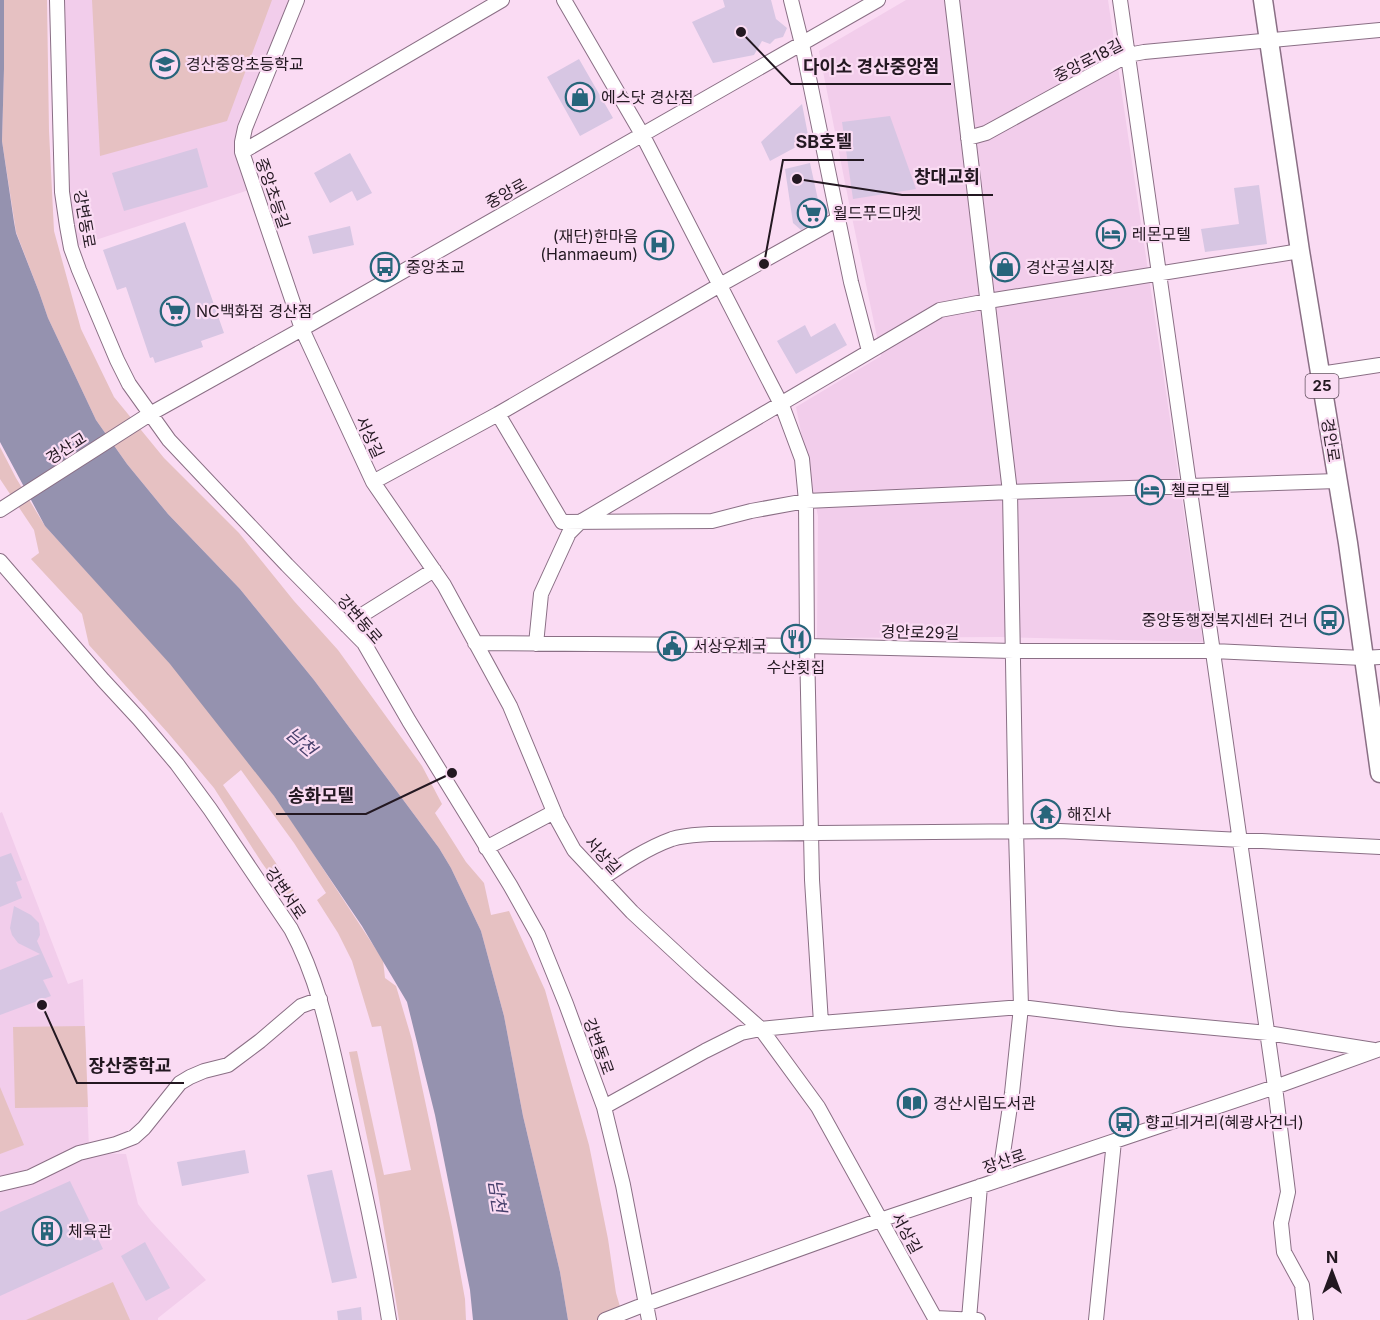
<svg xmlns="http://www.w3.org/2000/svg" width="1380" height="1320" font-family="Inter,'Noto Sans KR',sans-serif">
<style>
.built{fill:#f2cdeb}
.green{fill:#e6c1c2}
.water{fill:#9592af}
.building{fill:#d7c6e3}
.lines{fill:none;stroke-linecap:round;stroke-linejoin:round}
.minor-casing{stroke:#8a6f85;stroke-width:16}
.major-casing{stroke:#8a6f85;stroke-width:21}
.minor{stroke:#fff;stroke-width:14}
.major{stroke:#fff;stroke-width:18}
.labels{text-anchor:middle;stroke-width:4.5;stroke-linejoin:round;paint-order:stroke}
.shield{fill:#fadbf3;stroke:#645260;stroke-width:1.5}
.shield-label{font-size:15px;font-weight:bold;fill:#231821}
.street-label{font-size:16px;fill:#231821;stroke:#fadbf3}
.poi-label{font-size:16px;fill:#231821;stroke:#fadbf3;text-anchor:start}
.water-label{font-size:18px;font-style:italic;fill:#47406c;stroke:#fadbf3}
.leader{fill:none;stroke:#231821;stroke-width:2}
.callout-dot{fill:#231821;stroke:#fadbf3;stroke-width:2}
.callout-label{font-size:18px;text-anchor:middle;font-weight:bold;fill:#231821;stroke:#fadbf3;stroke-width:4.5;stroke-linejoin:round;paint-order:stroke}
</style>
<rect width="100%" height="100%" fill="#fadbf3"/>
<path class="built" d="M57,0H297L245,128L255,188L71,248Z
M906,0H1108L1203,642L1000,637L817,638L818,516L796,407L881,356L849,203L819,51Z
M2,812L68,984L83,979L89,1150L84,1153L126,1154L138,1204L151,1221L206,1280L158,1318V1320H0V813Z"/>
<path class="green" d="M4,0H47L49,131L54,231L81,329L114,397L164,458L239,533L294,601L338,650L422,766L442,804L435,813L466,862L484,883L491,915L509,911L545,990L589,1145L608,1239L616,1293L624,1320H568L560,1272L523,1116L504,1016L481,931L451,868L439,848L314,680L240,589L168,514L127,464L96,420L48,318L39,292L16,232L2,141L4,69Z
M92,0H272L227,121L100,156Z
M0,447L16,478L45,526L112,599L183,678L243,751L299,832L383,960L385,978L396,986L412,1040L452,1227L465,1299L466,1320H399L376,1180L349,1052L357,1051L384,1175L411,1170L381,1026L372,1027L352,961L338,933L317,900L326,893L294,843L241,770L223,785L282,872L299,900V914L262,863L214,788L168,733L89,645L82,614L31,559L39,553L34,530L0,479Z
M85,1026L88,1107L15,1108L13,1027Z
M0,1087L24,1145L0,1154Z
M113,1282L130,1320H26Z"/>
<path class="water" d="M0,0H4V69L2,141L14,222L16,233L39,292L48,318L96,420L127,464L168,514L240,589L314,680L439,848L451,868L481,931L504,1016L523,1116L560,1272L568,1320H473L470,1290L435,1115L407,1002L362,926L274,796L170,664L45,526L0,442Z"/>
<path class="building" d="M723,0H771L776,19L787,28L783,37L775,39L770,44L762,41L754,55L713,63L692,22L725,7Z
M579,59L613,118L580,136L547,77Z
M802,104L809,140L770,161L761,142Z
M890,116L916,189L853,199L842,122Z
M197,148L208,187L124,211L112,173Z
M350,153L372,193L357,201L352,191L330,203L314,173Z
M810,163L822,218L801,230L793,223L785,169Z
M1259,185L1267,244L1205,252L1201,229L1239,224L1234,188Z
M185,222L224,333L201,341L203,347L155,363L153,357L150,358L126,287L117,290L103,250Z
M350,226L354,245L313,254L308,236Z
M835,323L847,345L796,374L777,341L805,325L811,337Z
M11,853L22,880L16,882L22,898L0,907V857Z
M14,906L31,915L39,923L40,935L37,941L53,977L43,980L51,996L0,1015V970L40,954L18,943L12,935L10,928Z
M245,1150L249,1173L182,1186L177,1162Z
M332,1170L357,1278L332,1283L307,1175Z
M70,1181L103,1249L0,1296V1212Z
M145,1242L170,1288L146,1301L121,1256Z
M361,1307L362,1320H338L337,1311Z"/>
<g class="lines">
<g class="minor-casing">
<path id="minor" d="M57,0L62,192L67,226L71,248L79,270L117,360L129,384L169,440L287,565L364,643L409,721L510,885L538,935L566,1004L604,1107L623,1185L649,1320
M297,0L245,128L242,142V152L302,329L373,482L444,585L510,706L557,819L574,850L632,912L700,975L761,1029L818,1107L936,1320
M564,0L643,136L783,408L802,459L806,501L807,646L812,880L821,1023
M791,0L802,44L851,282L869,351
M952,0L1010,492L1016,831L1021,1007L1012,1093L999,1180
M1120,0L1275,1087L1288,1192L1281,1223L1284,1252L1302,1285L1306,1320
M968,138L986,133L1128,55L1144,52L1380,30
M242,152L502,0
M1320,374L1380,365
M498,414L562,522L712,521L751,511L806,501L1010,492L1337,481
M373,482L498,414L720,285L838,219
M0,510L150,414L302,329L878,0
M0,561L103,680L139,719L177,764L210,809L291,929C319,981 330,1038 343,1095C360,1170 377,1244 389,1320
M346,625L434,570
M475,643L807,646L1013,651H1213L1363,658L1380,657
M536,644L541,594L569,533L580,522L940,310L988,301L1300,251
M486,848L554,812
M601,879C623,864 647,848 672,839C684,835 698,835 710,834L1060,831L1380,847
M604,1107L705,1051L741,1033L761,1029L821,1023L1021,1007L1119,1019L1268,1033L1374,1050
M0,1184L30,1177L79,1153L116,1144L134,1137L144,1128L180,1083L190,1077L204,1071L228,1065L260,1041L301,1006L320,999
M935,1318L978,1320
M969,1319L980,1186
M605,1320L638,1307L880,1220L1275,1087L1380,1049
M1096,1320L1114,1141"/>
</g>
<g class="major-casing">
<path id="major" d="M1263,0L1300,251L1348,543L1380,773"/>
</g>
<use href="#minor" class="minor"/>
<use href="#major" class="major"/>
</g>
<defs>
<g id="school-ring" transform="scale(1.5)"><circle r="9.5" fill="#fadbf3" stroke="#27657b" stroke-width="1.5"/><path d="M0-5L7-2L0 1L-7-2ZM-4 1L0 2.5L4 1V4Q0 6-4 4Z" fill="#27657b"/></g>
<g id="shop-ring" transform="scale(1.5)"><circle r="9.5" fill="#fadbf3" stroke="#27657b" stroke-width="1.5"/><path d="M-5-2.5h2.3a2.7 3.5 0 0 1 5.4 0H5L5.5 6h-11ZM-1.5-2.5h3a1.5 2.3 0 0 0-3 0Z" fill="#27657b"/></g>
<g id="supermarket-ring" transform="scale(1.5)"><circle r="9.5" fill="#fadbf3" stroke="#27657b" stroke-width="1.5"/><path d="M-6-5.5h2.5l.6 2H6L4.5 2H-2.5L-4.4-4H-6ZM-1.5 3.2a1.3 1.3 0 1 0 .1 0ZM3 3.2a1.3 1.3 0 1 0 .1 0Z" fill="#27657b"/></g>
<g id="hotel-ring" transform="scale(1.5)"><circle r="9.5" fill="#fadbf3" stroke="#27657b" stroke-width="1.5"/><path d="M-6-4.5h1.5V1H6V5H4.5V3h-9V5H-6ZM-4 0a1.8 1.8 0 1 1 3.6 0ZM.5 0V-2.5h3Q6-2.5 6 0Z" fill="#27657b"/></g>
<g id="hospital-ring" transform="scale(1.5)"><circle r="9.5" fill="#fadbf3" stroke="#27657b" stroke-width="1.5"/><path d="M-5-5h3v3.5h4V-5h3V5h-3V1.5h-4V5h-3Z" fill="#27657b"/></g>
<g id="bus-ring" transform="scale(1.5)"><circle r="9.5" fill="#fadbf3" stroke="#27657b" stroke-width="1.5"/><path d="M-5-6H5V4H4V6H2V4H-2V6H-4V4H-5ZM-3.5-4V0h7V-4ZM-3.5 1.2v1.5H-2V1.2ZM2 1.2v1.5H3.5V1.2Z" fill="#27657b"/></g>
<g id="restaurant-ring" transform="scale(1.5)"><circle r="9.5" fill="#fadbf3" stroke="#27657b" stroke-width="1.5"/><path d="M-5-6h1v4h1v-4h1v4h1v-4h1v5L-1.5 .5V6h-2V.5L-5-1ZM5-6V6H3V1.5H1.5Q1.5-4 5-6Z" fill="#27657b"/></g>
<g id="civic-ring" transform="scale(1.5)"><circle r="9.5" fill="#fadbf3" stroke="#27657b" stroke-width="1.5"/><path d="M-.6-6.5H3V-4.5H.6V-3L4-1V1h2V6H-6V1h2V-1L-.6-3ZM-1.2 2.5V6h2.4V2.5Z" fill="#27657b"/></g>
<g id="temple-ring" transform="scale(1.5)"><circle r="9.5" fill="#fadbf3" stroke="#27657b" stroke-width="1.5"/><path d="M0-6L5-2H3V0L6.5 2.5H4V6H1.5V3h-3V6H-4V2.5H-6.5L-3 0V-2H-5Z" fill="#27657b"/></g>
<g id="library-ring" transform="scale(1.5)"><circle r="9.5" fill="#fadbf3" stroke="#27657b" stroke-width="1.5"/><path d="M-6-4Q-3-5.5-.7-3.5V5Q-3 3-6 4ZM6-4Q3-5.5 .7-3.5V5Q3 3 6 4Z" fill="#27657b"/></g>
<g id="building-ring" transform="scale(1.5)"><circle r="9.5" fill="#fadbf3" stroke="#27657b" stroke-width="1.5"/><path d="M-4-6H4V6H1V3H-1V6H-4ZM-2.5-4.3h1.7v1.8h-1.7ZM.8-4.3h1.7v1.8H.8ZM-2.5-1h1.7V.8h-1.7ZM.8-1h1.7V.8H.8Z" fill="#27657b"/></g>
</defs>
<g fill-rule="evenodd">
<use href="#school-ring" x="165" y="64"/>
<use href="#shop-ring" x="580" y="97"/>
<use href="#supermarket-ring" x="812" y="213"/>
<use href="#hotel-ring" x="1111" y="234"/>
<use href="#hospital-ring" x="659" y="245"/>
<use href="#bus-ring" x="385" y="267"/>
<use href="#shop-ring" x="1005" y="267"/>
<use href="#supermarket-ring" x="175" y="311"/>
<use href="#hotel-ring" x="1150" y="490"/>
<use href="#bus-ring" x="1329" y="620"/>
<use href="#restaurant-ring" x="796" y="639"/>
<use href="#civic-ring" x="672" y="646"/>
<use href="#temple-ring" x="1046" y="814"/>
<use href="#library-ring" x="912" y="1103"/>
<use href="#bus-ring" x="1124" y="1122"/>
<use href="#building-ring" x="47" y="1231"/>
</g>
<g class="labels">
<rect class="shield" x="1305.5" y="374" width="33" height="24" rx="4.5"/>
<g class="shield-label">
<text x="1322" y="391">25</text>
</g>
<g class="street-label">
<text transform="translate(1088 60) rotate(-27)" y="6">중앙로18길</text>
<text transform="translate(273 193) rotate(71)" y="6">중앙초등길</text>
<text transform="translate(506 193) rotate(-29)" y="6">중앙로</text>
<text transform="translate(85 219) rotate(80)" y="6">강변동로</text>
<text transform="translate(370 437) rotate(65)" y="6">서상길</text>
<text transform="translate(1331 440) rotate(81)" y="6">경안로</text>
<text transform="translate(66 448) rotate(-33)" y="6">경산교</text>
<text transform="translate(360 619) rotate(49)" y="6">강변동로</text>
<text transform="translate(920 632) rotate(1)" y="6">경안로29길</text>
<text transform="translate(603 855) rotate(48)" y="6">서상길</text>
<text transform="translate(286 893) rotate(56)" y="6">강변서로</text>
<text transform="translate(599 1046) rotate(70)" y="6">강변동로</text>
<text transform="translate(1004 1161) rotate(-19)" y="6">장산로</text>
<text transform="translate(907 1233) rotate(61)" y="6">서상길</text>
</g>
<g class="poi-label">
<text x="186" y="70">경산중앙초등학교</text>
<text x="601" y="103">에스닷 경산점</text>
<text x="833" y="219">월드푸드마켓</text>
<text x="1132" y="240">레몬모텔</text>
<text x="638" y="242" text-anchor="end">(재단)한마음<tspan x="638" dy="18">(Hanmaeum)</tspan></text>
<text x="406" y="273">중앙초교</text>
<text x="1026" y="273">경산공설시장</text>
<text x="196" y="317">NC백화점 경산점</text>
<text x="1171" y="496">첼로모텔</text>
<text x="1308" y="626" text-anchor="end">중앙동행정복지센터 건너</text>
<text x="693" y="652">서상우체국</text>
<text x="796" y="673" text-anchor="middle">수산횟집</text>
<text x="1067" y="820">해진사</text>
<text x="933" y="1109">경산시립도서관</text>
<text x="1145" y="1128">향교네거리(혜광사건너)</text>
<text x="68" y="1237">체육관</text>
</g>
<g class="water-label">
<text transform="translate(301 742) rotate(41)" y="6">남천</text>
<text transform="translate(497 1196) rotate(81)" y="6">남천</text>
</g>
</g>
<path class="leader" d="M741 32L791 84H951M764 264L783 160H864M797 179L902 195H993M452 773L366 814H276M42 1005L77 1083H184"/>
<g class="callout-dot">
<circle cx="741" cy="32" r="6"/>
<circle cx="764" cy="264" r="6"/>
<circle cx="797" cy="179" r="6"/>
<circle cx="452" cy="773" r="6"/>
<circle cx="42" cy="1005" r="6"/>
</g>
<g class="callout-label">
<text x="871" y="73">다이소 경산중앙점</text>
<text x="824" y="148">SB호텔</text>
<text x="947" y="183">창대교회</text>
<text x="321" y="802">송화모텔</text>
<text x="130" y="1072">장산중학교</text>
</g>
<g transform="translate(1332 1272)" stroke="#fadbf3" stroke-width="4.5" paint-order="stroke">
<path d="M0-4.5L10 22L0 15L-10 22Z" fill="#231821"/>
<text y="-9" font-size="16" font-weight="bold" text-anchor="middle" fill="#231821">N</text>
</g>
</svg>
